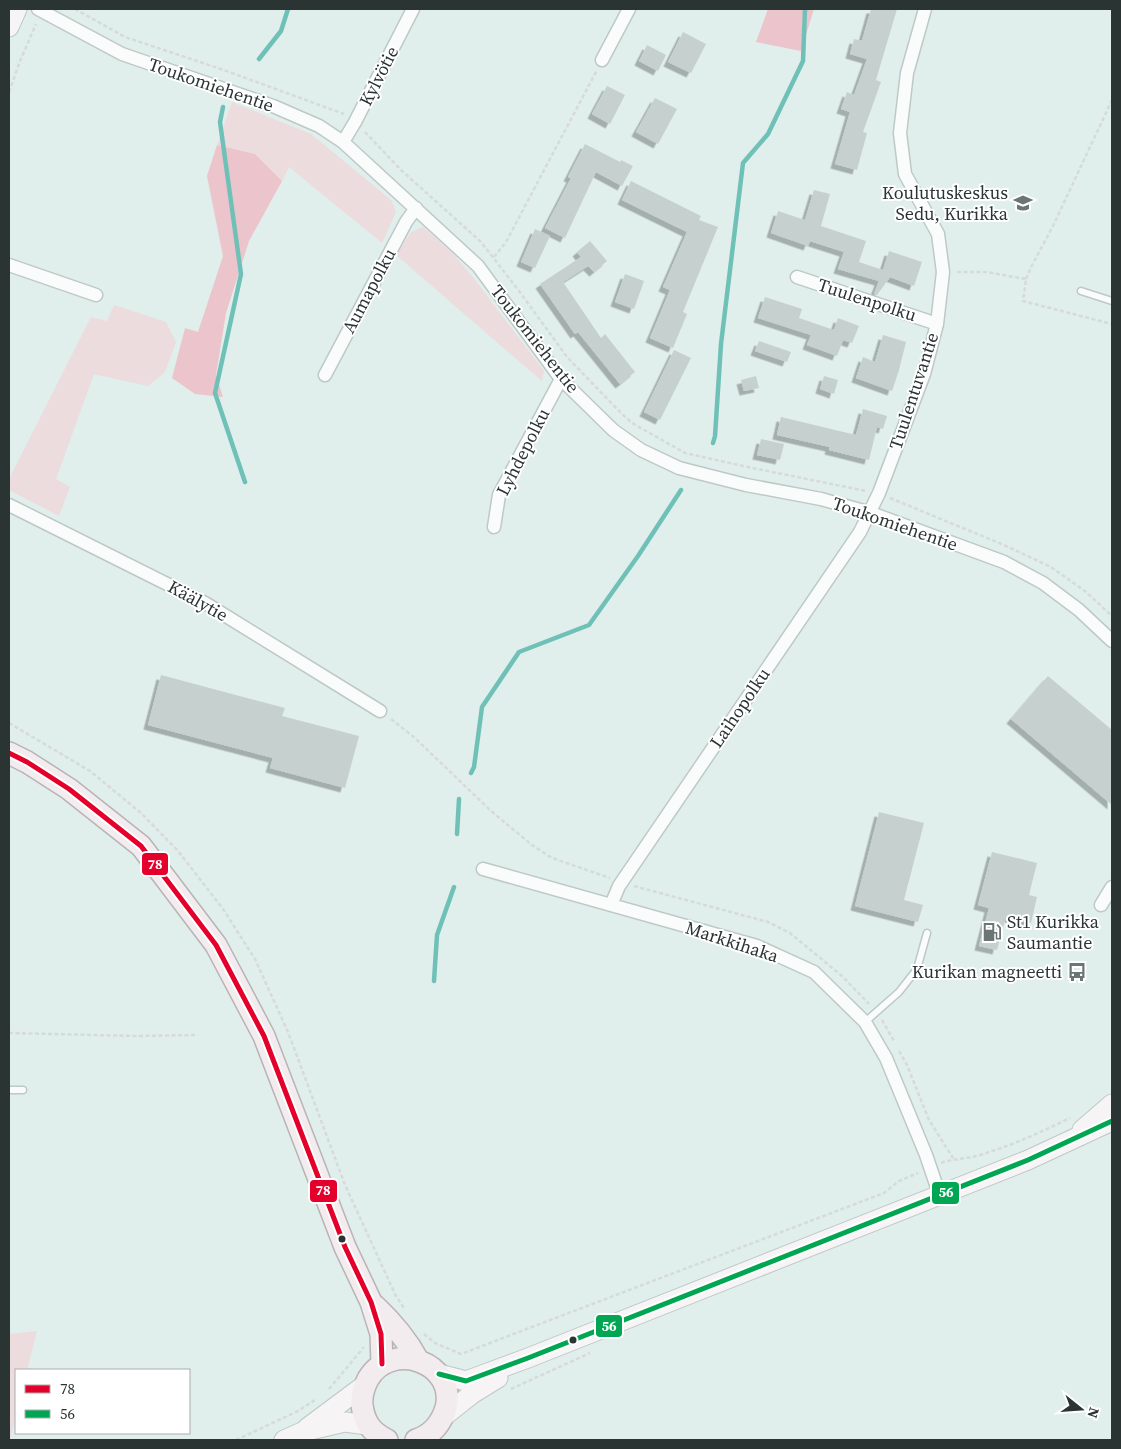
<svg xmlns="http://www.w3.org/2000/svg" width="1121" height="1449" font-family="'Source Serif 4',serif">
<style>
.green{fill:#ecdcde}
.forest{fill:#ecc4cc}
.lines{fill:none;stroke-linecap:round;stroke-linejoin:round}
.stream{stroke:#6fc1b8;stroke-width:4.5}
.building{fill:#c6d1cf;filter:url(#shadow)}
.lane-casing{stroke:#bec9c7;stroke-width:9}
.street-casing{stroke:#bec9c7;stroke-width:15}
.secondary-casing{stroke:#bec9c7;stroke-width:21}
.primary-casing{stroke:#bab3b5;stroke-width:24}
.path{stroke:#d7dada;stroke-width:2.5;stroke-dasharray:4 2.5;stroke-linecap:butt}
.lane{stroke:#fafcfc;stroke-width:6}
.street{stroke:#fafcfc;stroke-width:12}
.secondary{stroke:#f6f4f4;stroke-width:19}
.primary{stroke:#f2ecee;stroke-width:21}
.bus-1-casing{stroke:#fff;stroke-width:9}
.bus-2-casing{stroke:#fff;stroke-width:9}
.bus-1{stroke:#e4002b;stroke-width:5}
.bus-2{stroke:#00a651;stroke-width:5}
.bus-dot{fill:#2a3433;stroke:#fff;stroke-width:2}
.labels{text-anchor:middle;stroke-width:4;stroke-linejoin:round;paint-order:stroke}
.street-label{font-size:18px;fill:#2a3433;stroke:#fff}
.poi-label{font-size:18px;fill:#2a3433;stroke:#fff;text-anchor:end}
.line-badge{stroke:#fff;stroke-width:2}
.badge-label{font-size:14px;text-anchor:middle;font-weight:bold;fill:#fff}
</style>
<defs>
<filter id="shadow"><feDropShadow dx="-4.5" dy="4.5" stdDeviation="0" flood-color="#0004"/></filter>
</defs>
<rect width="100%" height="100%" fill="#e0eeec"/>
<path class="green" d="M232,102L311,134L391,200L396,212L382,243L289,167L282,181L255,154L217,145Z
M423,227L451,252L472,276L544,371L542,381L396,255L411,232Z
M114,305L166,322L176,342L165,372L148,386L94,374L56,479L70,487L59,516L9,490V479L91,317L107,321Z
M37,1331L27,1370H16V1416L10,1440H9V1334Z"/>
<path class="forest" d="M768,9H814L801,51L756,42Z
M217,145L255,154L282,181L249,241L226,313L216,375L223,397L195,394L172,378L185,328L198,332L223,256L207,176Z"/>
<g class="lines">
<path class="stream" d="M259,59L281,31L288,9
M223,107L220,122L241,274L215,393L245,482
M713,443L715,436L721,344L743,163L768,134L803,61L805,9
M471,773L474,767L482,707L519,652L589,625L638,556L681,490
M457,834L459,799
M434,981L437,935L454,887"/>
</g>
<path class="building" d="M871,9H897L876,80L881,82L863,132L867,133L857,170L835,164L850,112L841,109L847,92L854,95L867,59L850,54L854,39L862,41Z
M683,32L706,44L691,73L668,62Z
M647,45L666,55L658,71L639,61Z
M607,86L625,95L610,124L592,114Z
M655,98L677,109L658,144L636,132Z
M585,144L620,162L621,160L633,166L622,186L596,172L565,238L545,228L571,178L568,177Z
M631,181L701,216L699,220L718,227L683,312L687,314L673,348L650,338L670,290L663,287L687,232L622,200Z
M814,190L830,194L821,226L866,241L859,262L883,270L889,251L922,262L914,286L890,277L877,295L874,294L879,281L838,269L844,252L810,241L808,246L771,233L778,211L805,220Z
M535,229L550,236L535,268L521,262Z
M590,241L607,261L594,272L588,266L563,282L601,338L605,334L635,372L620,384L578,332L575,334L540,284L581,257L577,252Z
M625,274L644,281L634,309L615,302Z
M765,297L802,309L799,318L834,330L838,318L859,326L852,343L843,340L837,356L807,345L811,335L758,318Z
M883,335L906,342L899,370L892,391L856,378L863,357L875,362Z
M759,341L791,352L787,362L755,351Z
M674,350L691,358L660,420L644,412Z
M756,376L759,388L744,391L741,380Z
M824,376L838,380L834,394L820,389Z
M863,409L887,416L883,429L877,427L869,460L829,450L830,447L777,435L781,417L856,435Z
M761,439L784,444L780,460L757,455Z
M161,675L285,708L282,716L359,736L345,788L270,768L273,758L148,725Z
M1048,676L1112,730V805L1011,719Z
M879,812L924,823L904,900L923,905L918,922L855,906Z
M992,852L1037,863L1029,895L1037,897L1031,923L1006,917L997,950L979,946L989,908L978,905Z"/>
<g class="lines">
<g class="lane-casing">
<path id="lane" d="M1081,291L1112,301
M865,1022L899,992L917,969L927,933
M9,1090H23"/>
</g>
<g class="street-casing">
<path id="street" d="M38,9L122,54L273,106L319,126L343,142L478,266L561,379L613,430L641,450L679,468L746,485L821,499L871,513L1004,562L1043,583L1079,610L1112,641
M602,60L629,9
M343,142L355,122L413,9
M9,265L96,295
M797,277L937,324
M325,375L406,222L416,208
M9,505L205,603L380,711
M494,527L499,495L561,379
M483,869L757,946L814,972L865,1022L886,1058L926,1155L940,1196
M611,905L619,886L860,532L879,493L924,374L937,324L943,272L938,234L905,174L900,133L907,73L925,9
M1101,905L1112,887"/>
</g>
<g class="secondary-casing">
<path id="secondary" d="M9,27L17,9
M1082,1130L1112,1104
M439,1374L466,1381L528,1358L1028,1160L1112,1121
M443,1417L472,1394L498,1378
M307,1428L366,1384
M284,1440L302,1432L345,1422L367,1425"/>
</g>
<g class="primary-casing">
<path id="primary" d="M9,753L27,762L69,789L141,846L216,945L264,1036L345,1247L371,1302L381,1334L382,1364
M375,1306C392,1322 407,1340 418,1360
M387,1440C371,1432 364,1422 362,1405C361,1395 364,1387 368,1379C392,1339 457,1363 446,1408C441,1424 432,1435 416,1440"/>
</g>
<path class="path" d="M75,9L125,37L221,69L344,114
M9,92L20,61L36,24
M365,132L401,170L481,242L519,291L567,357L620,412L632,423L685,453L743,466L866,491
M494,257L506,242L597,70
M957,272H986L1026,279L1023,301L1112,324
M1026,279L1031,267L1053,226L1112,100
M890,498L1004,545L1051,567L1086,592L1112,616
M391,719L415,738L491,811L532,845L552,858L610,878
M9,723L90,771L141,813L178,851L223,909L255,959L288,1032L345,1185L396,1296L404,1308
M634,886L768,922L790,933L842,976L869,1004
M882,1020L894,1041
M9,1033L137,1036L196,1035
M899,1051L907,1065L929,1120L953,1158
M941,1163C955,1158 969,1159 983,1154C1013,1145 1041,1132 1070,1118
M424,1334L435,1343L461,1354L884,1193L899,1181L918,1173
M329,1389L364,1347
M511,1389L590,1353
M236,1440L298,1411L315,1400"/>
<use href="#lane" class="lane"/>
<use href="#street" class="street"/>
<use href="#secondary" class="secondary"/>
<use href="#primary" class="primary"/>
<g class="bus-1-casing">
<path id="bus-1" d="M9,753L27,762L69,789L141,846L216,945L264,1036L345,1247L371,1302L381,1334L382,1364"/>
</g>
<g class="bus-2-casing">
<path id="bus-2" d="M439,1374L466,1381L528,1358L1028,1160L1112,1121"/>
</g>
<use href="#bus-1" class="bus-1"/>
<use href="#bus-2" class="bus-2"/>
</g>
<defs>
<g id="school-bare" transform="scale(1.5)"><path d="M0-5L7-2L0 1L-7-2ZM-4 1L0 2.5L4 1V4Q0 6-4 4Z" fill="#6a7574" stroke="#fff" stroke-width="2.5" paint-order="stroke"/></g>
<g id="fuel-bare" transform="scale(1.5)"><path d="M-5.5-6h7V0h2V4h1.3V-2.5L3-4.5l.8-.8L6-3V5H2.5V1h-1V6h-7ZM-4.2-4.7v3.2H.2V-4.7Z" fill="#6a7574" stroke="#fff" stroke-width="2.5" paint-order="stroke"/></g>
<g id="bus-bare" transform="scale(1.5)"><path d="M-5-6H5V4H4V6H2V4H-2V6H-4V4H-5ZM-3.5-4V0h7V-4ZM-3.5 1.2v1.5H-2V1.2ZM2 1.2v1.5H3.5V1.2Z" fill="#6a7574" stroke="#fff" stroke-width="2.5" paint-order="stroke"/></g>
</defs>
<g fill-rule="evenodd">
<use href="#school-bare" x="1023" y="203"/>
<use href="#fuel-bare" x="992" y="932"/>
<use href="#bus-bare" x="1077" y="972"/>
</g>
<g class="bus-dot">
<circle cx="342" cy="1239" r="4.5"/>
<circle cx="573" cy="1340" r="4.5"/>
</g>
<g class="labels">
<g class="street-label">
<text transform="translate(379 76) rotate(-63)" y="6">Kylvötie</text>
<text transform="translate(211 85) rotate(19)" y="6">Toukomiehentie</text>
<text transform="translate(369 291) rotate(-62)" y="6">Aumapolku</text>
<text transform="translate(867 300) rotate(18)" y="6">Tuulenpolku</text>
<text transform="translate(535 339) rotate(52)" y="6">Toukomiehentie</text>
<text transform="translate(914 391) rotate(-72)" y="6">Tuulentuvantie</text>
<text transform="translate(523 452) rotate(-63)" y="6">Lyhdepolku</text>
<text transform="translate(895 524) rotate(19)" y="6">Toukomiehentie</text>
<text transform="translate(198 601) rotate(29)" y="6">Käälytie</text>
<text transform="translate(740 708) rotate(-56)" y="6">Laihopolku</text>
<text transform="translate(732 942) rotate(18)" y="6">Markkihaka</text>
</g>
<g class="poi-label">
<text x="1008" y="199">Koulutuskeskus<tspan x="1008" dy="21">Sedu, Kurikka</tspan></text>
<text x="1007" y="928" text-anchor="start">St1 Kurikka<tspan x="1007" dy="21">Saumantie</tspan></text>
<text x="1062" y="978">Kurikan magneetti</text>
</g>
</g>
<g class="line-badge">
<rect x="141" y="852" width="28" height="24" rx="5" fill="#e4002b"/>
<rect x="309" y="1179" width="29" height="24" rx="5" fill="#e4002b"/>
<rect x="931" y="1181" width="29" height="24" rx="5" fill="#00a651"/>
<rect x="595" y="1314" width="28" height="24" rx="5" fill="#00a651"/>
</g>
<g class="badge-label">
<text x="155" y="869">78</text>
<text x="323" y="1195">78</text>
<text x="946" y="1197">56</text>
<text x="609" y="1331">56</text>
</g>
<rect width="1121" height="1449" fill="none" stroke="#2a3433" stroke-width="20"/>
<rect x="15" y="1369" width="175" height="65" fill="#ffffff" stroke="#aaaead"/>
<rect x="25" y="1385" width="25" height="8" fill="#e4002b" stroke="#aaaead"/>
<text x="60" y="1394" font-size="15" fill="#2a3433">78</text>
<rect x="25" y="1410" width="25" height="8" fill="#00a651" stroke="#aaaead"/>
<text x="60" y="1419" font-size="15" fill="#2a3433">56</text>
<g transform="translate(1081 1409) rotate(107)" stroke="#ffffff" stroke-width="4" paint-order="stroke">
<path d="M0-4L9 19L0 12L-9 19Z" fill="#2a3433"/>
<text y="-8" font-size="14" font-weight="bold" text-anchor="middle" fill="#2a3433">N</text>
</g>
</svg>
